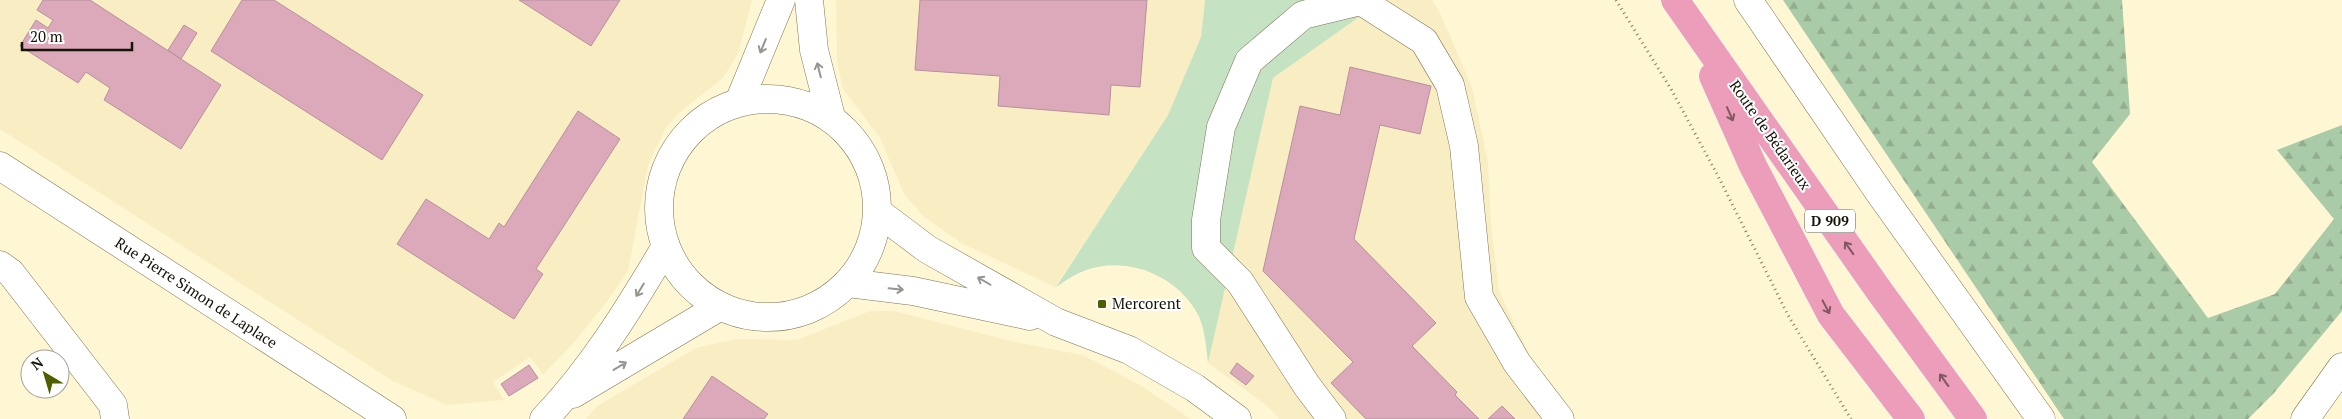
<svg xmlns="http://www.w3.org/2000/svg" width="2342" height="419" font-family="'PT Serif',serif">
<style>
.built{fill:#f9eec3}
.grass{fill:#c5e2c2}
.forest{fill:url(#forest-firs)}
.building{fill:#dba9b9;stroke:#b6919d}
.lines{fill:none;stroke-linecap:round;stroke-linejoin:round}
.minor-casing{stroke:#7c7454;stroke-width:29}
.major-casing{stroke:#fff;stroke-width:29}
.path{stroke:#837e67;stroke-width:3;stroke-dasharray:1 4;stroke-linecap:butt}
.minor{stroke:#fff;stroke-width:28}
.major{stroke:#eb9db9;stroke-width:28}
.oneway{stroke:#96958f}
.oneway2{stroke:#805860}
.poi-dot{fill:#4f5f00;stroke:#fff;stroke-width:2}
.labels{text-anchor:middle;stroke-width:4;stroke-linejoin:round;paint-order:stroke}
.shield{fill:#fff;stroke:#5c5a51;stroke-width:1}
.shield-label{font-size:14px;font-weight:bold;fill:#161307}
.street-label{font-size:15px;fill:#161307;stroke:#fff}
.poi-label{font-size:15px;fill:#161307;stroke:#fff;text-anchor:start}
</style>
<defs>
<pattern id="forest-firs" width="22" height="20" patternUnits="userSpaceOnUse" patternTransform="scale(1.25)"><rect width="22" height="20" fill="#aacba7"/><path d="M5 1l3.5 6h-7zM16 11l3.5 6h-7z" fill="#92ad8e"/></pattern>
</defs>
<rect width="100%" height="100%" fill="#fff6d3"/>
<path class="built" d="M0,0H752L738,54L723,78L680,112L666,128L648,165L628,271L608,300L576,340L543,375L530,357L493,382L504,400L447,405L393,381L0,129Z
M836,0H1205L1201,37L1168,115L1055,287L961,243L923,216L904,194L880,138L843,89L837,61Z
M1383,0H1432L1441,15L1472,87L1488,162L1491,224L1499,291L1529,354L1574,419H1280L1266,405L1208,363L1273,78Z
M870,311H894L1015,342L1083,355L1140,385L1191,419H586L597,406L696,348L735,339L797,340Z"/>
<path class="grass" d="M1205,0H1383L1273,78L1208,363C1206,346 1205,326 1196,311C1174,274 1126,256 1086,270C1075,274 1065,281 1056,287L1168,115L1201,37Z"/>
<path class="forest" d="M1783,0H2122L2130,114L2092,162L2208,318L2275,294L2334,219L2277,150L2342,125V311L2274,393L2248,419H2064Z"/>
<path class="building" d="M43,0H90L221,85L181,149L104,100L110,88L86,72L78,83L20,46L36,20L48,28L53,20L37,10Z
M242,0H274L423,95L382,160L211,51Z
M519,0H620L591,46Z
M920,0H1147L1140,87L1111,85L1109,115L998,106L1000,76L915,70Z
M184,25L197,33L181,59L168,50Z
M1350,67L1431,86L1420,134L1380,125L1354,239L1436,323L1412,346L1457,392L1455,395L1479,419H1366L1331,383L1353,362L1263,271L1300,106L1340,115Z
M578,111L620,139L536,269L543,274L514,319L397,244L426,199L489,239L499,223L504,227Z
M1237,363L1254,376L1246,385L1230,373Z
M529,365L538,378L509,396L501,384Z
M712,376L768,414L764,419H683Z
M1502,406L1515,419H1488Z"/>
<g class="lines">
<g class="minor-casing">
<path id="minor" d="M809,0L814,50L831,117
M1748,0L1879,192L2041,419
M659 208a109 109 0 1 1 218 0a109 109 0 1 1-218 0Z
M739,102L781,0
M0,166L392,419
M878,212L927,249L1056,322L1129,350L1195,388L1237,419
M0,265L11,273L113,405L115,419
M848,283L913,291L1030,316
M573,394L719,307
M544,419C592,369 630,307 665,248
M1332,419L1307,386L1240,282L1206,248V220L1221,127L1249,61L1303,15L1361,1L1424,41L1450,85L1464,146L1479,297L1517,363L1560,419
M2305,419L2342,367"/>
</g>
<g class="major-casing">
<path id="major" d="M1675,0L1880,292L1973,419
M1713,76L1753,166L1831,315L1911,419"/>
</g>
<path class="path" d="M1616,0L1671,89L1718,176L1789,317L1851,419"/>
<use href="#minor" class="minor"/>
<use href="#major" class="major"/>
</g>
<defs><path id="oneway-shaft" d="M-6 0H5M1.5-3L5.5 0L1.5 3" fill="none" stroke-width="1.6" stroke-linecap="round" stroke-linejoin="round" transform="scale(1.25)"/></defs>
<g class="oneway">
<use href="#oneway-shaft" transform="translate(763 46) rotate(112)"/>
<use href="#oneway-shaft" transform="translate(819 70) rotate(-104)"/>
<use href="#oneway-shaft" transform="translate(984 281) rotate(-150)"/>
<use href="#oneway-shaft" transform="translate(896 289) rotate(6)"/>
<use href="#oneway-shaft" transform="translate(640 290) rotate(121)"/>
<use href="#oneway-shaft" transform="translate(620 366) rotate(-31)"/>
</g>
<g class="oneway2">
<use href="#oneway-shaft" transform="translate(1730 114) rotate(66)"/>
<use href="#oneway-shaft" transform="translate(1849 248) rotate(-125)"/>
<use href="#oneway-shaft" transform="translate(1826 307) rotate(62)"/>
<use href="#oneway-shaft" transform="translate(1944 380) rotate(-126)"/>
</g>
<rect class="poi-dot" x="1097" y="299" width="10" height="10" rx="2.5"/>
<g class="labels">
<rect class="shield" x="1805" y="209.5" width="50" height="23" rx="4"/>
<g class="shield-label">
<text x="1830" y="226">D 909</text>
</g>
<g class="street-label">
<text transform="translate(1770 135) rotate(55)" y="5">Route de Bédarieux</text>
<text transform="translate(196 293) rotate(33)" y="5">Rue Pierre Simon de Laplace</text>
</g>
<g class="poi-label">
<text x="1112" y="309">Mercorent</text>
</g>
</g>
<g transform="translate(45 374) rotate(322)"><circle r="24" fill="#ffffff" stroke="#a2a19c"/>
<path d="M0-4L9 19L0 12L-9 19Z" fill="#4f5f00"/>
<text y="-8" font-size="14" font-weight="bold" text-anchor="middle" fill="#161307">N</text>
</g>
<path d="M22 42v8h110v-8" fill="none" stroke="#161307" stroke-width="2.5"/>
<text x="30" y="42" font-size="15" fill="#161307" stroke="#ffffff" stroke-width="4" paint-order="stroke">20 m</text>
</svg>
